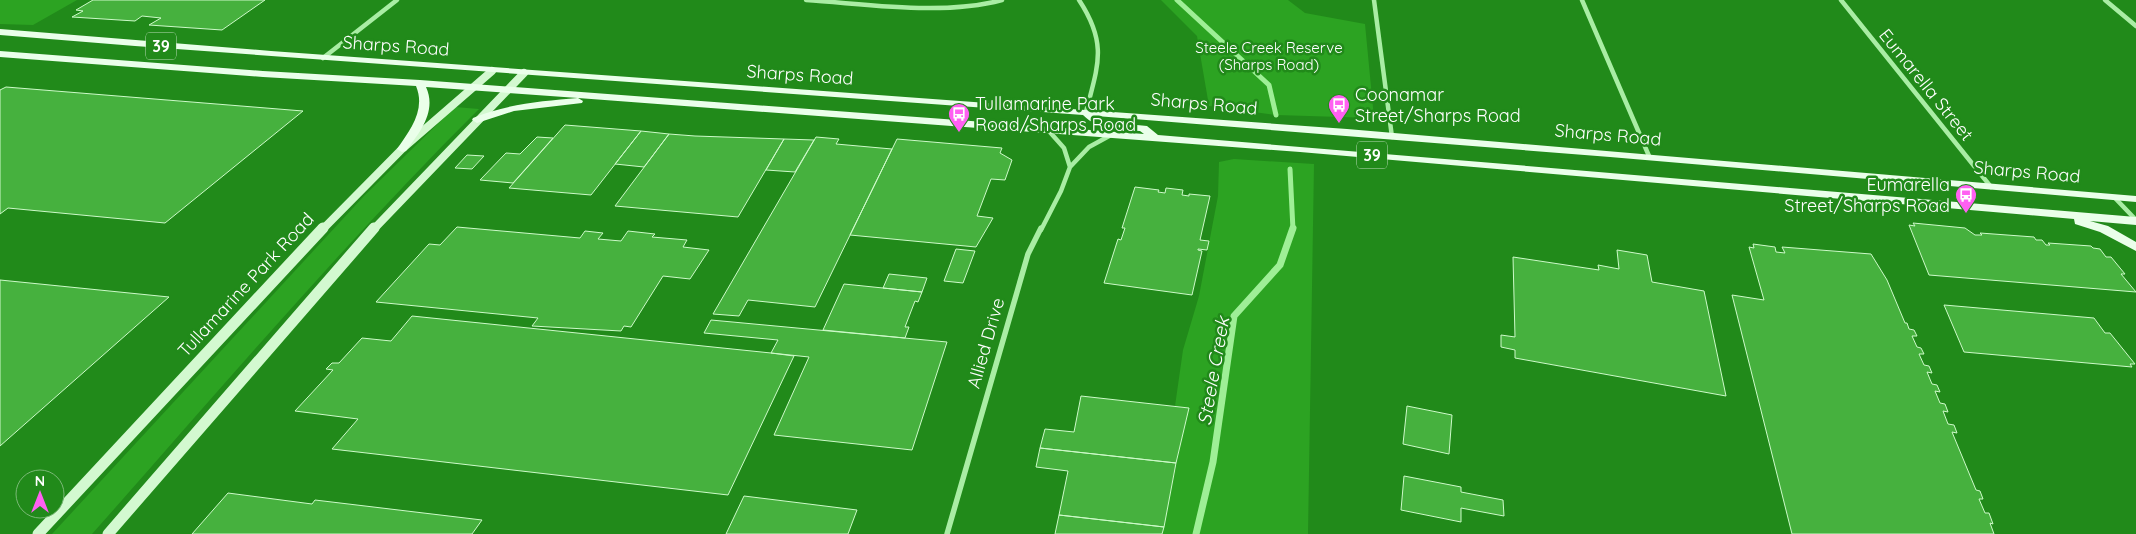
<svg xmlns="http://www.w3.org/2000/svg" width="2136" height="534" font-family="Quicksand,sans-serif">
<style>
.green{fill:#2ca322}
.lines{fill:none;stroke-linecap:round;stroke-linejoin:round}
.stream-far1{stroke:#9eef96;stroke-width:5}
.stream{stroke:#9eef96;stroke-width:7}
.building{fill:#46b13e;stroke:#cdfac9}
.street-far1{stroke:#a9eda4;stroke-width:4.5}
.street{stroke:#a9eda4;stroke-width:5.5}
.secondary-far1{stroke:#d3f9d0;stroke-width:8}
.secondary{stroke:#d3f9d0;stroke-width:11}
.primary{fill:#eaffea;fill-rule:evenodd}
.labels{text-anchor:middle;stroke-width:5;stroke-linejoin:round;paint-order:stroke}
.far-park-label{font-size:15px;fill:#fff;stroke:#218a1a}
.shield{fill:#218a1a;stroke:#bcdcba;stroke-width:1}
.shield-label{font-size:16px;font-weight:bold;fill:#fff}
.street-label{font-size:18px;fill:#fff;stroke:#218a1a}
.poi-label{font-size:18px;fill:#fff;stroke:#218a1a;text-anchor:start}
.water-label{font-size:19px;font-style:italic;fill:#fff;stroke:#218a1a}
</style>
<rect width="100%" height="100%" fill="#218a1a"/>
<path class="green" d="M0,0H77L33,25L0,24Z
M1161,0H1288L1305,13L1365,24L1374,118L1276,115L1209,106L1197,36Z
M455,107L479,109C343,244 219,391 92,534H52L364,196Z
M1234,159L1314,164L1308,534H1162L1188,408L1175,406L1183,350L1199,296L1218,196L1219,162Z"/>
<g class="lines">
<path class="stream-far1" d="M1177,0L1269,85L1276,115
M1290,169L1293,230"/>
<path class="stream" d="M1196,534L1213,462L1234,316L1280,265L1293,228"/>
</g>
<path class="building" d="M93,0H265L222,30L149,25L161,18L142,16L135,21L72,17L83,11L76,10Z
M6,87L303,111L165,223L8,208L0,214V90Z
M565,125L641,131L591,195L509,188Z
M641,131L669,134L644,167L615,164Z
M669,134L695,136L784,139L738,217L615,206Z
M537,137L553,138L513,183L480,180L506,153L520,154Z
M816,137L839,139L836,144L892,149L815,307L748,300L739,316L713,314Z
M784,139L814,140L795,172L766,170Z
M897,139L1002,148L1000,153L1012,160L1005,180L991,179L977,216L993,218L976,247L850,235Z
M467,155L484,156L472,169L455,168Z
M1135,187L1159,190L1158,192L1165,193L1166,188L1183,190L1182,195L1189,196V194L1210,196L1200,240L1209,241L1207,250L1198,249V250L1202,251L1192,295L1104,283L1118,239L1121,240L1125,228H1122Z
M1913,223L1965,228L1975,235H1982L1980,233L2034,237L2036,240H2042L2046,245H2050L2048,243L2091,246L2093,248L2100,249L2106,257H2111L2125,274H2121L2136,292L1929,275L1909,225L1915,226Z
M457,227L580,238L585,231L603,233L598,239L621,241L628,231L655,234L652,237L687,240L683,247L709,250L690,279L663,276L631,327L624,326L621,331L532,326L538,318L376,302L429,244L440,245Z
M1753,244L1775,247L1776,252L1785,253L1782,247L1871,254L1887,280L1905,323H1907L1909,329L1914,330L1917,336H1912L1917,347L1921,348L1924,354H1919L1924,365L1929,366L1932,373L1927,372L1932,384L1937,385L1940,392L1935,391L1940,403L1945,404L1948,412L1943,411L1948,424L1954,425L1957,433L1952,432L1976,490L1980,491L1983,499H1979L1985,513H1989L1993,524L1990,523L1994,534H1792L1732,295L1764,300L1749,247L1754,248Z
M956,249L975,251L963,283L944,281Z
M1617,250L1647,255L1652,282L1704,291L1726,396L1515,358V350L1501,347V335L1515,337L1513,257L1599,270L1598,265L1619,269Z
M889,274L927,278L922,292L883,288Z
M0,280L169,297L0,446Z
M844,284L922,292L918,302L915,301L905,327H909L905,338L823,330Z
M1944,305L2094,318L2105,333H2110L2135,364H2130L2132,367L1964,352Z
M412,316L771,353L794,356L728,495L332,449L358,419L295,411L333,370L326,369L332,363H339L362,338L391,341Z
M711,320L947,342L912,450L774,435L809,357L771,353L778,340L704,333Z
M1081,396L1189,408L1176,463L1040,448L1045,429L1074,432Z
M1407,406L1452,415L1449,454L1403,444Z
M1040,448L1176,463L1164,527L1059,515L1068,471L1036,467Z
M1404,476L1461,487V492L1503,500L1504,516L1461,508V522L1401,510Z
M228,493L312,504L315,500L482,520L472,534H192Z
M744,496L857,510L848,534H726Z
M1059,515L1156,526L1164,527L1162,534H1055Z"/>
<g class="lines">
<path class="street-far1" d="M806,0C868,4 943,16 1002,0
M1079,0C1108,44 1098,65 1086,112
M1374,0L1392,137
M1582,0L1649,156
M1841,0L1991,187
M2105,0L2136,26
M323,58L397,0
M1048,130L1064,148L1070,167
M2115,198L2136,220
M1041,230L1061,191L1070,167L1089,147L1111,135"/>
<path class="street" d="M947,534L1028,254L1041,228"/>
<path class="secondary-far1" d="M322,230L402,149L492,71
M373,230L524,73"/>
<path class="secondary" d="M38,534L323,228
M108,534L374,228"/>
<path class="primary" d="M0,29L271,51L1347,129L2136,196V202L1610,157L1096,116L1107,122L1147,126L1158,135L2136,217V225L2090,221L2108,226L2136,242V251L2100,232L2075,224L2074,219L1300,152L578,98L583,101L582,103L514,111L477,123L472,120L473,118C507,104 542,101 578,98L426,87C437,111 420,132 406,151L402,152L397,149C410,130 426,110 416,86L263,77L0,57V51L263,71L420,80L1144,134L1140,131C1119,129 1099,131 1083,115L135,46L0,35Z"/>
</g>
<defs>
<g id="bus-pin" transform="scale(1.125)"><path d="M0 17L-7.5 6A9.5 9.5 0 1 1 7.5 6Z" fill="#ff60f2" stroke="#218a1a"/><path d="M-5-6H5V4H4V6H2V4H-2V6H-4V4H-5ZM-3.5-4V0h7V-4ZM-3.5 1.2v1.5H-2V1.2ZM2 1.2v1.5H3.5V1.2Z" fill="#fff"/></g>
</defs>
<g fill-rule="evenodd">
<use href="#bus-pin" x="1339" y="105"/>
<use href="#bus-pin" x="959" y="114"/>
<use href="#bus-pin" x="1966" y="195"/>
</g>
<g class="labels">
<g class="far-park-label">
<text x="1269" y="53">Steele Creek Reserve<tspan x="1269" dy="17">(Sharps Road)</tspan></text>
</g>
<g class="shield">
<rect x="146" y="32.5" width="30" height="27" rx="4"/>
<rect x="1357" y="141.5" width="30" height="27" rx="4"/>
</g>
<g class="shield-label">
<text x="161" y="52">39</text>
<text x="1372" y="161">39</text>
</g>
<g class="street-label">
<text transform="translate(396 46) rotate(4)" y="6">Sharps Road</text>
<text transform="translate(800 75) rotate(4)" y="6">Sharps Road</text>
<text transform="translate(1926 85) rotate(51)" y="6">Eumarella Street</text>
<text transform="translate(1204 104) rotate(5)" y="6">Sharps Road</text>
<text transform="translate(1608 135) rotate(5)" y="6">Sharps Road</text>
<text transform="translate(2027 172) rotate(5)" y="6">Sharps Road</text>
<text transform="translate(246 285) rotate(-47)" y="6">Tullamarine Park Road</text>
<text transform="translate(986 343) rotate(-74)" y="6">Allied Drive</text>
</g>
<g class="poi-label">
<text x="1355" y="101">Coonamar<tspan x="1355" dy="21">Street/Sharps Road</tspan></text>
<text x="975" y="110">Tullamarine Park<tspan x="975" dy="21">Road/Sharps Road</tspan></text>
<text x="1950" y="191" text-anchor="end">Eumarella<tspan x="1950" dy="21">Street/Sharps Road</tspan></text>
</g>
<g class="water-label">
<text transform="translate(1213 371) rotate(-80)" y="7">Steele Creek</text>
</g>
</g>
<g transform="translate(40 494)"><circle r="24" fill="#218a1a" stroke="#7ab976"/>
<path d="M0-4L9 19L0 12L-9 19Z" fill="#ff60f2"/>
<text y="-8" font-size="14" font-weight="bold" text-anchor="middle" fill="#ffffff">N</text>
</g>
</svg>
